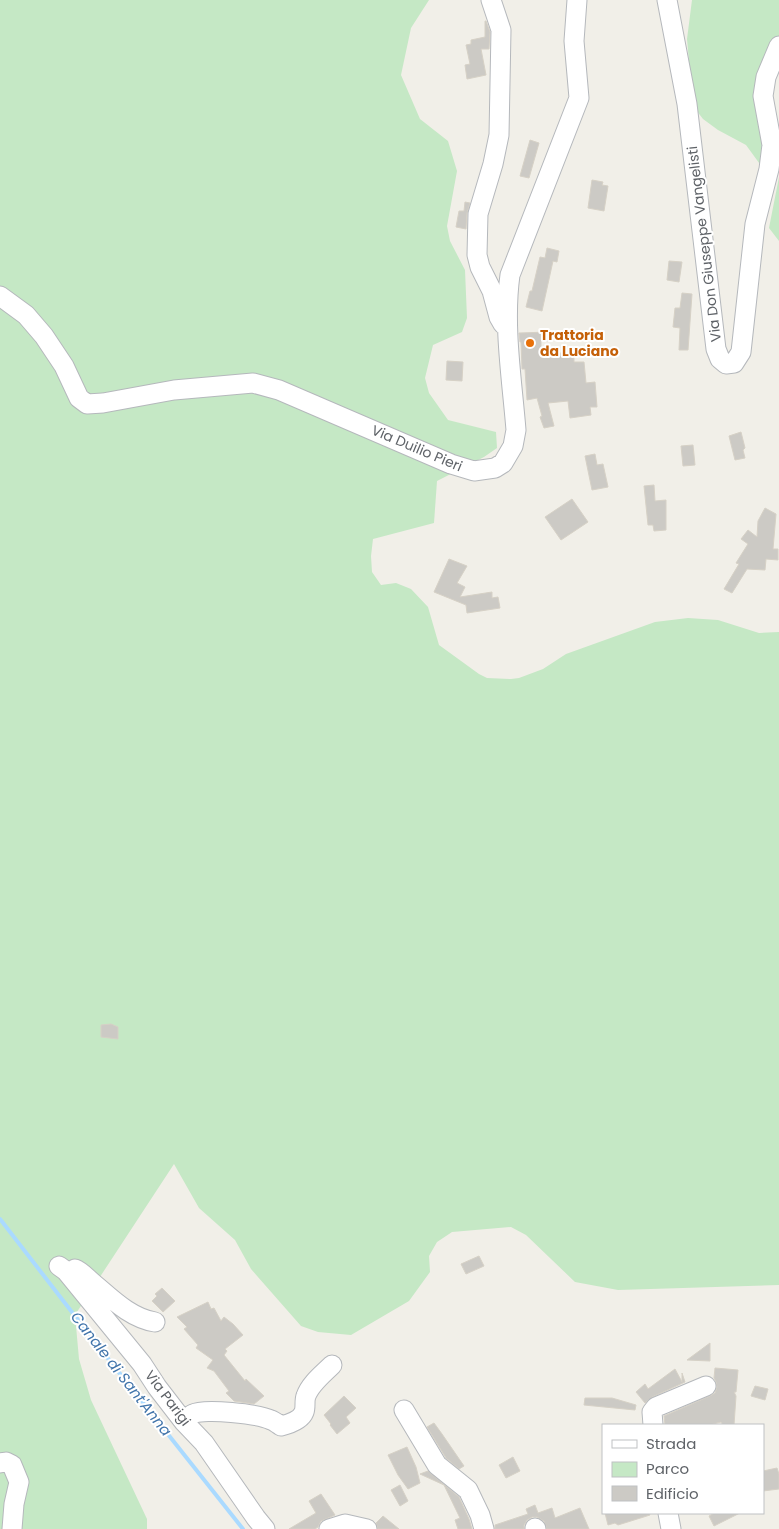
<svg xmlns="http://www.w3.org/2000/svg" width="779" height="1529" font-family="Poppins,sans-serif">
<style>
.green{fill:#c5e8c5}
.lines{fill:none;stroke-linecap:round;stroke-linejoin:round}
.stream{stroke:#aadaff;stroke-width:4}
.building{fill:#cccac5;stroke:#d6d1c6}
.minor-casing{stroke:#b5b8bc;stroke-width:21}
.minor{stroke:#fff;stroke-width:19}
.food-dot{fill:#e8710a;stroke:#fff;stroke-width:2}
.labels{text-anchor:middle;stroke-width:4;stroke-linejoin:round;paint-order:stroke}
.street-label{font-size:14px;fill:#5f6368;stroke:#fff}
.food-label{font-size:14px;font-weight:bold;fill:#c56008;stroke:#fff;text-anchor:start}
.water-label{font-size:15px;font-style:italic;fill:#4174aa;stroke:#fff}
</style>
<rect width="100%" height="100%" fill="#f1efe8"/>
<path class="green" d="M0,0H429L411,28L401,75L420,119L448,141L457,171L447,226L450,241L465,270L467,318L462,332L433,345L425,378L429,393L448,420L496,432L497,448L484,457L437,481L434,523L373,539L371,556L372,572L381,585L396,583L411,589L428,607L439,645L479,674L487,678L511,679L519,678L543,669L566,654L655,622L688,618L718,620L759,633L779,632V1285L618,1290L575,1282L526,1235L511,1227L452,1232L437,1242L429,1256L430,1272L409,1301L351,1335L318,1332L301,1326L251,1269L235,1240L199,1208L174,1164L75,1315L79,1359L91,1400L147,1519V1529H0Z
M692,0H779V37L756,87L754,103L766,148L762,167L746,145L718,130L703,119L693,106L687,39Z
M779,177V241L769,228Z"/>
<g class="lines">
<path class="stream" d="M0,1219L102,1351L243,1529"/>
</g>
<path class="building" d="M485,21H486L490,32L489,49H481L486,75L467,79L465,65L470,64L466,45L471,44V40L485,37Z
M530,140L539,143L529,178L520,176Z
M592,180L603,182L602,185L608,186L604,211L588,208Z
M465,202L470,203L467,213L466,229L456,227L459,211H464Z
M547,248L559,251L557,262L553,261L542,311L526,307L530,291H532L540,257L545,258Z
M669,261L682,262L679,282L667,280Z
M682,293L692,294L688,350H679L680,328L673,327L675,308H680Z
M548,332V341H541V353H574V362H584L586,383L595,382L597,407H590L591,415L570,418L568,401L548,403L554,426L544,428L540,417L542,416L537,398L527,400L525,369H522L521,342H520L519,333Z
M447,361L463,362L462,381L446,380Z
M741,432L745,448L743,450L745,458L735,460L729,436Z
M693,445L695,465L683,466L681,446Z
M595,454L597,465L603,464L608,487L592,490L585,456Z
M654,485L655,501L666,500V530L654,531L653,525H648L644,486Z
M572,499L588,522L561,540L545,517Z
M765,508L776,514L773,549H778V560L766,559L765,570L747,569L732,593L724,589L739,564L736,563L748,544L741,539L748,530L757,537L758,521Z
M449,559L467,566L457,583L465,587L460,597L492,592V598L498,597L500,608L467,613L466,605L434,592Z
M111,1024L118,1027V1039L101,1037V1025Z
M479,1256L484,1266L466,1274L461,1264Z
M162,1288L175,1301L163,1312L152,1301L157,1296L155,1294Z
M208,1302L211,1309L214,1308L221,1321L224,1317L233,1324L243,1335L225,1349L227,1351L224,1355L245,1381L246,1379L264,1396L254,1404L234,1401L226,1393L229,1391L214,1371L207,1368L213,1360L196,1348L198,1345L184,1329L187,1327L177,1317Z
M710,1343V1361L687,1360Z
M715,1368L738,1370L736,1392H734L736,1396L734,1425H723L721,1422L709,1425H665L664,1416L710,1396L715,1393L717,1387L716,1382L714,1378Z
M675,1369L682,1382V1373L685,1382L652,1397L645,1403L636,1392L645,1384L648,1389Z
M755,1386L768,1389L765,1400L751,1396Z
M344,1396L356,1408L346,1417L350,1423L337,1434L330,1425L331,1424L324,1415Z
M585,1398H612L636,1405L635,1410L584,1405Z
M434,1423L442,1434L464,1466L459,1469L446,1458L427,1427Z
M407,1447L416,1467L420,1483L408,1489L398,1475L388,1455Z
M513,1457L520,1471L506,1478L499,1465Z
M777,1468L779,1474V1489L763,1491V1471Z
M428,1471L459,1497L469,1519L472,1529H458L455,1520L460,1518L444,1485L420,1474Z
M400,1485L408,1501L400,1506L391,1490Z
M321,1494L335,1515L321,1521L318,1527L315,1529H289L316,1513L309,1501Z
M535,1505L538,1513L552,1508L555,1518L580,1508L589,1529H547L544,1521L537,1517H532L527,1520L524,1525V1529H495V1525L528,1514L526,1509Z
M605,1513H649L650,1515L618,1525L615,1523L608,1525Z
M715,1513H740L714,1526L709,1516Z
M383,1516L399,1529H378L376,1523Z"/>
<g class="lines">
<g class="minor-casing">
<path id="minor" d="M491,0L501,30L499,135L493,164L478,214L477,255L480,267L492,291L499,317L503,324
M667,0L687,104L716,349L720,359L726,364L734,363L741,352L755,224L769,169L772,145L763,96L766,77L779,46
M0,296L26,315L44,336L64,366L79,398L87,404L103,403L174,390L253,383L279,390L451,464L474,471L495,468L503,463L513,446L516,430C512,380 503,325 510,275L579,98L574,41L577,0
M59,1266L66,1271L142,1364L157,1387L184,1422L204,1443L256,1518L265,1529
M75,1269C81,1271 87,1278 93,1283C111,1298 130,1318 155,1322
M404,1410L437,1465L468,1490L480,1515L484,1529
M184,1422C187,1419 190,1415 193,1414C204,1408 259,1414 271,1420C274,1421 278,1424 281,1426C289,1424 301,1420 304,1412C306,1407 304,1401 306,1396C310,1384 323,1374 332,1365
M653,1425L652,1412L656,1407L706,1386
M0,1463L6,1462L12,1465L19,1482L14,1504L12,1529
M668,1513L671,1529
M535,1528L536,1529
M329,1529L345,1524L367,1529"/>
</g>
<use href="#minor" class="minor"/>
</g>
<circle class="food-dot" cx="530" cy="343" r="5"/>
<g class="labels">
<g class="street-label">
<text transform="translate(704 244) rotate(-97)" y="5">Via Don Giuseppe Vangelisti</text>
<text transform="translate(417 448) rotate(23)" y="5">Via Duilio Pieri</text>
<text transform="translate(168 1398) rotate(53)" y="5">Via Parigi</text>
</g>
<g class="food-label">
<text x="540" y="340">Trattoria<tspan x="540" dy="16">da Luciano</tspan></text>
</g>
<g class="water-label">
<text transform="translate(121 1374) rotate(52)" y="5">Canale di Sant'Anna</text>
</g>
</g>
<rect x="602" y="1424" width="162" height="90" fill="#ffffff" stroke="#bfc1c3"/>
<rect x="612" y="1440" width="25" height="8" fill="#ffffff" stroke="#bfc1c3"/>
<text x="646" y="1449" font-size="15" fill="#5f6368">Strada</text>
<rect x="612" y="1462" width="25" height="15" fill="#c5e8c5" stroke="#bfc1c3"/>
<text x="646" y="1474" font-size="15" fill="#5f6368">Parco</text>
<rect x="612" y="1486" width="25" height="15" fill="#cccac5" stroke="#bfc1c3"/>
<text x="646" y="1499" font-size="15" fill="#5f6368">Edificio</text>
</svg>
